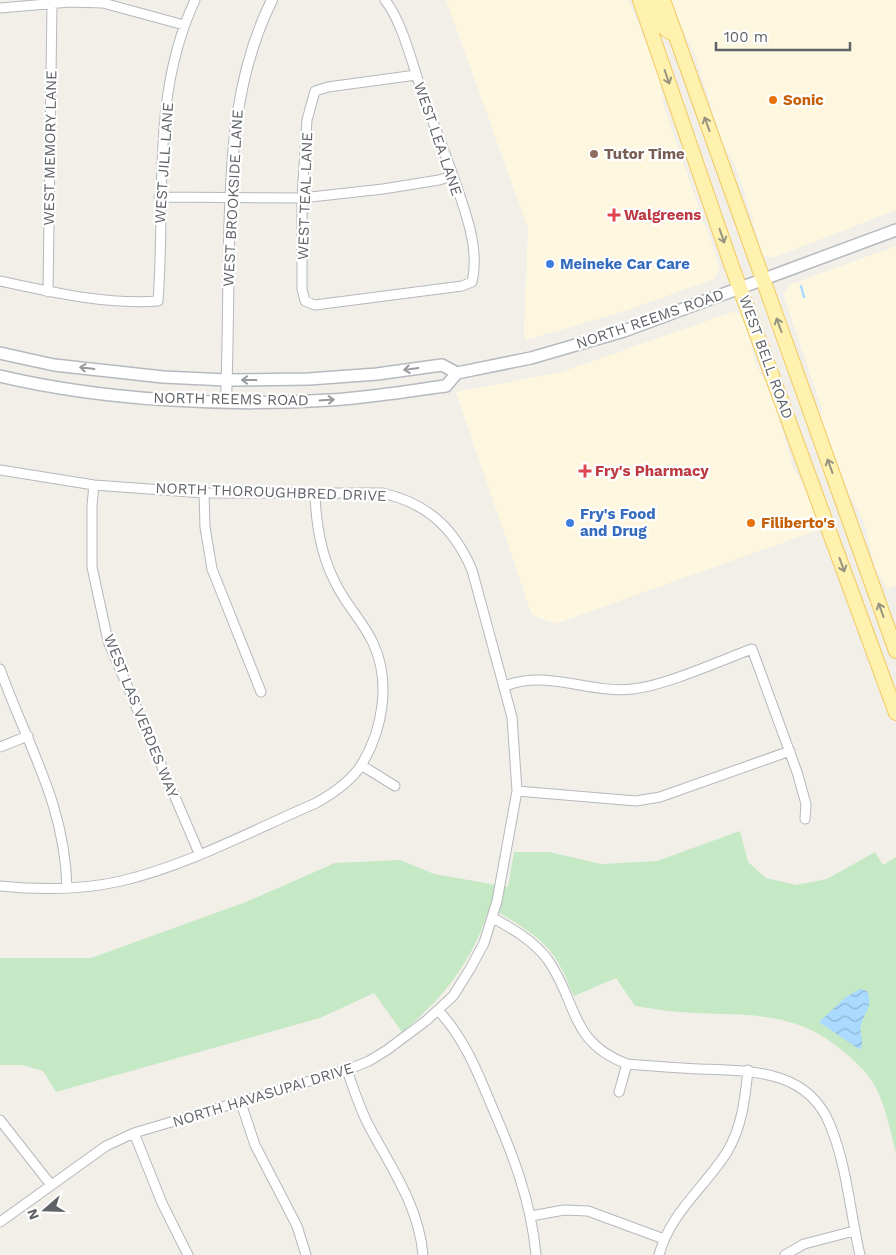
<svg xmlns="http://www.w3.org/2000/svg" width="896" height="1255" font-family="'Work Sans',sans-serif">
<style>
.commercial{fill:#fef7e0}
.grass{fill:#c5e8c5}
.water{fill:url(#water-waves)}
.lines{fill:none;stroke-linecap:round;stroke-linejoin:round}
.stream{stroke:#aadaff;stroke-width:2.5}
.minor-casing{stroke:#b5b8bc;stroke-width:11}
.tertiary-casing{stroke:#b5b8bc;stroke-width:12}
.secondary-casing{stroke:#b6babf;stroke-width:14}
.primary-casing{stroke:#f2c960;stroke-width:16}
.minor{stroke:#fff;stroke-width:9}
.tertiary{stroke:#fff;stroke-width:10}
.secondary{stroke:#fff;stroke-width:11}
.primary{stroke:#fff2af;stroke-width:14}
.oneway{stroke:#979581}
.oneway2{stroke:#979a9d}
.food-dot{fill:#e8710a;stroke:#fff;stroke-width:2}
.education-dot{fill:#8d6e63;stroke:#fff;stroke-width:2}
.health-dot{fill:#e0444e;stroke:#fff;stroke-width:2}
.shop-dot{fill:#3f7fe0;stroke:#fff;stroke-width:2}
.labels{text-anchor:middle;stroke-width:4.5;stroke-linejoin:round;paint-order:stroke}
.food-label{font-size:15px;font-weight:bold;fill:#c56008;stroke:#fff;text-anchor:start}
.street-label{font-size:15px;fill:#5f6368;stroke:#fff}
.education-label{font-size:15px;font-weight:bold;fill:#785e54;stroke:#fff;text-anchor:start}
.health-label{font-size:15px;font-weight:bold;fill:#be3a42;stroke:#fff;text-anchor:start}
.shop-label{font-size:15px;font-weight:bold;fill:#366cbe;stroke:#fff;text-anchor:start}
</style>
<defs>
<pattern id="water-waves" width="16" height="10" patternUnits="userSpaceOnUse" patternTransform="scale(1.25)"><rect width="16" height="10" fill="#aadaff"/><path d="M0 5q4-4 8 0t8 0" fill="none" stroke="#8eb4d2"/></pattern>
</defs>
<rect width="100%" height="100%" fill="#f1efe8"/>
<path class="commercial" d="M446,0H628L658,70L665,110L719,265L717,275L714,279L625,311L526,340L524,332L528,228Z
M671,0H896V210L775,257L763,256L745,194L734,163L723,144L694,52L683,31Z
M896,246V585L887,589L875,567L864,522L849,494L820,416L822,409L784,296L785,291L792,284Z
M732,312L740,314L744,319L756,365L772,394L792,465L806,490L821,529L555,624L532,615L456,392L562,372Z"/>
<path class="grass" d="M740,831L748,862L766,878L796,885L827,879L875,852L883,865L896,857V1153C890,1130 885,1101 872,1081C864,1069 853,1060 843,1051C791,1007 742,1017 680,1012C665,1011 650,1008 635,1006L616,978L574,996C569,986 565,974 559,964C546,939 514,921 490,908C485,918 482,929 477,940C458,979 435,1005 402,1032L374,993L320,1018L56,1092L43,1071L23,1065H0V958H91L246,902L335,863L400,860L434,874L508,887L514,852H549L601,864L657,861Z"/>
<path class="water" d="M860,989L867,991C874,1006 864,1012 861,1025C859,1034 864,1040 861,1049H859L819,1022L846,997Z"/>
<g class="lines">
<path class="stream" d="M801,286L804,297"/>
<g class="minor-casing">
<path id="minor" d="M385,0C403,23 412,64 422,92C438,137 458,183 470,229C474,246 476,266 472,282L462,286L315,305L305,301L302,289V198L307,120L315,91L328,87L416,75
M0,8L70,2L103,3L184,25
M159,197L302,198L383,189L439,180L452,176
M0,281C51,292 106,305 158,301C166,198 150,97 195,0
M48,292L52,4
M0,470L94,485L204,493H382C427,503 454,528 472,570L512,717L517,791L497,901L484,943L470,969L453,996L427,1020L387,1050L369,1061L347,1070L134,1133L106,1146L0,1222
M94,485L92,505V567L108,641L199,853
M204,493L205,527L212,569L261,692
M0,669C27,745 65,803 67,888
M505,686C547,669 589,694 633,689C667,685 719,661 752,649L797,772L806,804L805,819
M0,747L28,736
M361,765L395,786
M517,791L636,801L660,797L790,751
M0,886C40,890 82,890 121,881C189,865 253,830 316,803C332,794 352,780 362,764C383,729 391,681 373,643C363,621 345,604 335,582C321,555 316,524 315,494
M493,918C513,929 534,941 548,960C578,1003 569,1042 627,1064C651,1066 675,1068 700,1069C750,1071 808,1069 830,1125C847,1166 850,1212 860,1255
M438,1010C463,1037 476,1068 490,1102C512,1152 531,1200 536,1255
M347,1070C354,1090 360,1110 370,1128C392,1169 419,1207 423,1255
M619,1092L627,1064
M241,1103L255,1145L297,1226L306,1255
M0,1120L51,1185
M134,1133L162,1203L188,1255
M531,1216L564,1210L588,1211L664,1239
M659,1255C670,1213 705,1187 727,1152C742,1127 745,1099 748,1070
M785,1255L804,1244L854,1231"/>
</g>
<g class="tertiary-casing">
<path id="tertiary" d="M226,402C228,348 228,295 229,242C231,158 234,76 272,0"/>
</g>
<g class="secondary-casing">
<path id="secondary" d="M0,353L54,365L163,377L227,380L309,379L377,374L442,365L457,373
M0,376C101,400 225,407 329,400C368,398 407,391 446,386L457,373L531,358L624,331L896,230"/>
</g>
<g class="primary-casing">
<path id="primary" d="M640,0L731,264L896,713
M650,0C656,16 659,29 676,35
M663,0L896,651"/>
</g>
<use href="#minor" class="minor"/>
<use href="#tertiary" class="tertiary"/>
<use href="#secondary" class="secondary"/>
<use href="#primary" class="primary"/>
</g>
<defs><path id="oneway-shaft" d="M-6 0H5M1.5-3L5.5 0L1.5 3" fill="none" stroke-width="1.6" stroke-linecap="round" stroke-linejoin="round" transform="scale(1.25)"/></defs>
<g class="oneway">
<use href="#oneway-shaft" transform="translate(667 77) rotate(71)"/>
<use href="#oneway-shaft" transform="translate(707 124) rotate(-110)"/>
<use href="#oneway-shaft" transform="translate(722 236) rotate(71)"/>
<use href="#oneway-shaft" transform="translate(779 325) rotate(-110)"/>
<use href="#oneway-shaft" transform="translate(830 466) rotate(-110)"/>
<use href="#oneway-shaft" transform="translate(842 565) rotate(70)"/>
<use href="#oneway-shaft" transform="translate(881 610) rotate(-110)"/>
</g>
<g class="oneway2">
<use href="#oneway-shaft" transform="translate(87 368) rotate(-173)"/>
<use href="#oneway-shaft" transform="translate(411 369) rotate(172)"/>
<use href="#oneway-shaft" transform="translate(249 380) rotate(-179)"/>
<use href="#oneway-shaft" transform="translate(327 400) rotate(-4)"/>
</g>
<g class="food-dot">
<circle cx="773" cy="100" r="5"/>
<circle cx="751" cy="523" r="5"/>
</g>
<circle class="education-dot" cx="594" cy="154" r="5"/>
<g class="health-dot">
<path d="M611.5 207.5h5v5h5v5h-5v5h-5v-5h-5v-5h5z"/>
<path d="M582.5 463.5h5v5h5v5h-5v5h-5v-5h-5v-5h5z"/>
</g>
<g class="shop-dot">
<circle cx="550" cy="264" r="5"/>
<circle cx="570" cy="523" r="5"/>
</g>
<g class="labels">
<g class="food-label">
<text x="783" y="105">Sonic</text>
<text x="761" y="528">Filiberto's</text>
</g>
<g class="street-label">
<text transform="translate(438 139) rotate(71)" y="5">WEST LEA LANE</text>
<text transform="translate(50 148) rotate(-89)" y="5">WEST MEMORY LANE</text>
<text transform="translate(164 163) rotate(-86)" y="5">WEST JILL LANE</text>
<text transform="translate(305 196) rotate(-88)" y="5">WEST TEAL LANE</text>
<text transform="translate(233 198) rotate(-87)" y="5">WEST BROOKSIDE LANE</text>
<text transform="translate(650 319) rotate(-19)" y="5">NORTH REEMS ROAD</text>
<text transform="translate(766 357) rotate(70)" y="5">WEST BELL ROAD</text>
<text transform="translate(231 399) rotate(1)" y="5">NORTH REEMS ROAD</text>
<text transform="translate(271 492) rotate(2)" y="5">NORTH THOROUGHBRED DRIVE</text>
<text transform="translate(141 716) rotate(68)" y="5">WEST LAS VERDES WAY</text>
<text transform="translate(263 1095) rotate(-17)" y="5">NORTH HAVASUPAI DRIVE</text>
</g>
<g class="education-label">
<text x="604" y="159">Tutor Time</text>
</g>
<g class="health-label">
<text x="624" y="220">Walgreens</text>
<text x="595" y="476">Fry's Pharmacy</text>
</g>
<g class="shop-label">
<text x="560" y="269">Meineke Car Care</text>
<text x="580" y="519">Fry's Food<tspan x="580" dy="17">and Drug</tspan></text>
</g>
</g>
<g transform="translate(45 1210) rotate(250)" stroke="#ffffff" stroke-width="4" paint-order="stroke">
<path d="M0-4L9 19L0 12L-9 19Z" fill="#5f6368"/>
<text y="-8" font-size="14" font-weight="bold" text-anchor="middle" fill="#5f6368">N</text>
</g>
<path d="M716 42v8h134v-8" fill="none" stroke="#5f6368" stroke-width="2.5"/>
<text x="724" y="42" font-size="15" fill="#5f6368" stroke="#ffffff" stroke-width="4" paint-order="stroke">100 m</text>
</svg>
